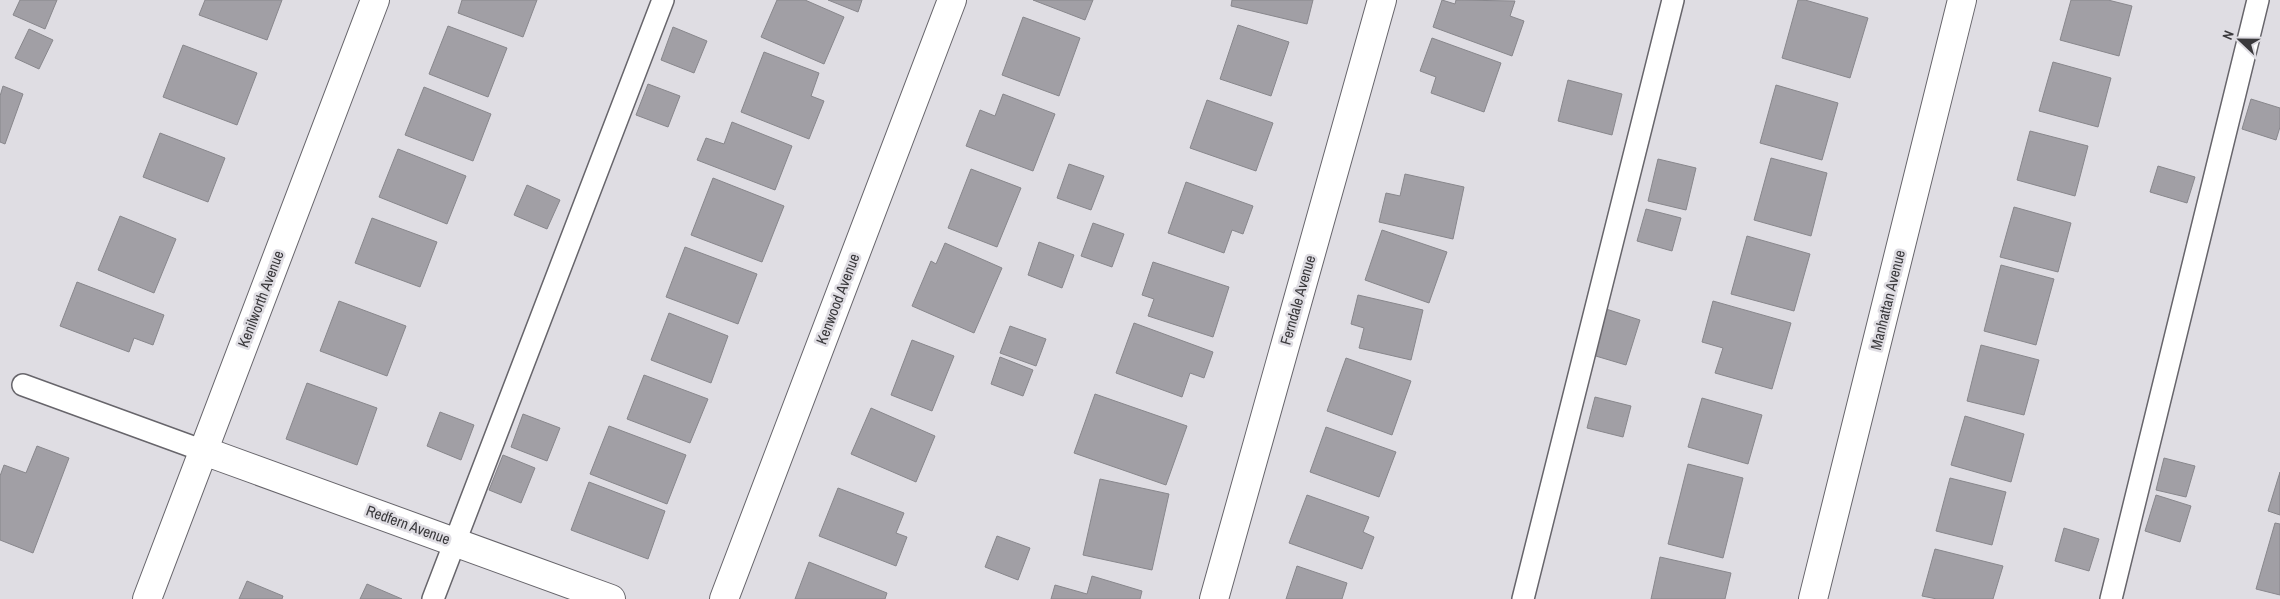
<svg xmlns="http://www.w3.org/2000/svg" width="2280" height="599" font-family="'Archivo Narrow',sans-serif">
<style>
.building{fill:#a19fa5;stroke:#88878c}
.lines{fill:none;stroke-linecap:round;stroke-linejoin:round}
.lane-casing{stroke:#67656b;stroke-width:24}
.street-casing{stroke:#67656b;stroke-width:30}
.lane{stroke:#fff;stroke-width:21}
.street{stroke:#fff;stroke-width:28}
.labels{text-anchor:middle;stroke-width:5;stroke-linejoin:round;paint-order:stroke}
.street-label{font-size:15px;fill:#3a393c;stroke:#dfdde3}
</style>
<rect width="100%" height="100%" fill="#dfdde3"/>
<path class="building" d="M20,0H57L45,29L13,15Z
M205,0H282L267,40L199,15Z
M462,0H537L523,37L458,13Z
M777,0H805L844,17L824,64L761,37Z
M828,0H862L858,12Z
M1033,0H1093L1085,20Z
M1232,0H1313L1307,24L1231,6Z
M1442,0L1455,4L1456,0L1515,1L1510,16L1524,21L1512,56L1433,27Z
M1798,0H1805L1868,18L1850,78L1782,58Z
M2071,0H2108L2132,6L2119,56L2060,40Z
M1023,17L1080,38L1059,96L1002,75Z
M1238,25L1289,42L1271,96L1220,79Z
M448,26L507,48L488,97L429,74Z
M673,27L707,41L694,73L661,60Z
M29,29L53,40L39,69L15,58Z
M1432,38L1501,63L1484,112L1431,93L1436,77L1420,71Z
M183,45L257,73L237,125L163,97Z
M764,52L819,73L811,96L824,101L809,139L741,112Z
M2053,62L2111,78L2098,127L2039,111Z
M1568,80L1622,94L1612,135L1558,121Z
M648,84L680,96L668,127L636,115Z
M1776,85L1838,103L1822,160L1760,143Z
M3,86L23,94L5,144L0,142V96Z
M424,87L491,114L473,161L405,135Z
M1003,94L1055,114L1033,171L966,146L980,110L995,116Z
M2251,99L2280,108V127L2276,140L2242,129Z
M1207,100L1273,123L1256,171L1190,148Z
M732,122L792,146L775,190L697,160L706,138L724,144Z
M2030,131L2088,146L2075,196L2017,180Z
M160,133L225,158L208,202L143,177Z
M398,149L466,176L447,224L379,197Z
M1771,158L1827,173L1811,236L1754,220Z
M1658,159L1696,168L1686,210L1648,201Z
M1069,164L1104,176L1091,210L1057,198Z
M2158,166L2195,177L2187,203L2150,192Z
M971,169L1021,188L997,247L948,228Z
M1405,174L1464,187L1453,239L1379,222L1386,193L1400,196Z
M713,178L784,206L762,262L691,235Z
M1186,182L1253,206L1243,234L1232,230L1224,253L1168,233Z
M527,185L560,200L547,229L514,215Z
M2014,207L2071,223L2058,272L2000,257Z
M1646,209L1681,218L1672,251L1637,241Z
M120,216L176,239L154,293L98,270Z
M372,218L437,242L420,287L355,263Z
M1093,223L1124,234L1112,267L1081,256Z
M1382,230L1447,252L1429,303L1365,280Z
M1747,236L1810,254L1794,311L1731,294Z
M1039,242L1074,255L1062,288L1028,275Z
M945,243L1002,268L974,333L912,306L931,261L936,264Z
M685,247L757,274L738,324L666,297Z
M1153,262L1229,287L1213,337L1148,316L1154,299L1142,295Z
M2001,265L2054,279L2036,345L1984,331Z
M77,282L164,315L153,345L134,338L129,352L60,326Z
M1358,295L1423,310L1411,360L1359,348L1364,328L1351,324Z
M339,301L406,326L387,376L320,351Z
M1713,301L1791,323L1772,389L1715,373L1723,348L1702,342Z
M1603,308L1640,320L1626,365L1589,354Z
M669,313L728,336L711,383L651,360Z
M1134,323L1213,352L1204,378L1190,373L1182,397L1116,373Z
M1010,326L1046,339L1036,366L1000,353Z
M912,340L954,356L932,411L891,395Z
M1981,345L2039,360L2024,415L1967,401Z
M1000,357L1033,370L1023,396L991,384Z
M1346,358L1411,381L1392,435L1327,411Z
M644,375L708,399L690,443L627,419Z
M307,383L377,408L357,465L286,439Z
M1095,394L1187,426L1166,485L1074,453Z
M1595,397L1631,406L1623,437L1587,428Z
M1702,398L1762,415L1748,464L1688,447Z
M871,408L935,436L916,482L851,454Z
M440,412L474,425L461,460L427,446Z
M523,414L560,428L547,461L511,447Z
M1965,416L2024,434L2011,482L1951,465Z
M609,426L686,455L667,504L590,474Z
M1326,427L1396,452L1379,497L1310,472Z
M37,446L69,458L33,553L0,540V476L4,465L26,473Z
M503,455L535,468L521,503L489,490Z
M2164,458L2195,466L2186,497L2156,490Z
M1688,464L1743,478L1723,558L1668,544Z
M2280,472V515L2268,511Z
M1950,478L2006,492L1992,545L1936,531Z
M1100,479L1169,494L1152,570L1083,555Z
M589,482L665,511L648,559L571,530Z
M838,488L904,513L896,533L907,537L896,566L819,536Z
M1307,495L1369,517L1363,532L1374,537L1362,569L1289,543Z
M2156,495L2191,506L2180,542L2145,531Z
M2275,523L2280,524V595L2256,589Z
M2064,528L2099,539L2089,571L2055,561Z
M997,536L1030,548L1018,580L985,567Z
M1935,549L2003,566L1993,599H1937L1922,596Z
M1660,557L1731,573L1725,599H1651Z
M809,562L887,593L885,599H795Z
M1297,566L1347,583L1342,599H1286Z
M1092,576L1142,591L1140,599H1051L1055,585L1087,594Z
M247,581L283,596L282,599H239Z
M367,584L402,599H360Z"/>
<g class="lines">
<g class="lane-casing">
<path id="lane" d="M23,385L204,451
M433,599L663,0
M1523,599L1673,0
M2111,599L2258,0"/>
</g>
<g class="street-casing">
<path id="street" d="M204,451L611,599
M147,599L375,0
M724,599L952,0
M1214,599L1382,0
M1813,599L1962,0"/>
</g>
<use href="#lane" class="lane"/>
<use href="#street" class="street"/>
</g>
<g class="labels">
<g class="street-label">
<text transform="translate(261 299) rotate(-69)" y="5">Kenilworth Avenue</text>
<text transform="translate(838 299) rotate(-69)" y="5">Kenwood Avenue</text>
<text transform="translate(1298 300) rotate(-74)" y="5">Ferndale Avenue</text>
<text transform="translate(1888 300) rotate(-76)" y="5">Manhattan Avenue</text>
<text transform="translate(408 525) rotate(20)" y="5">Redfern Avenue</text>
</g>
</g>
<g transform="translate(2240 40) rotate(292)" stroke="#dfdde3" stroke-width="4" paint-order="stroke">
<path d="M0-4L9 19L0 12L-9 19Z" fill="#3a393c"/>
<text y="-8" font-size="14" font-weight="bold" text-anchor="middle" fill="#3a393c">N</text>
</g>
</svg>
